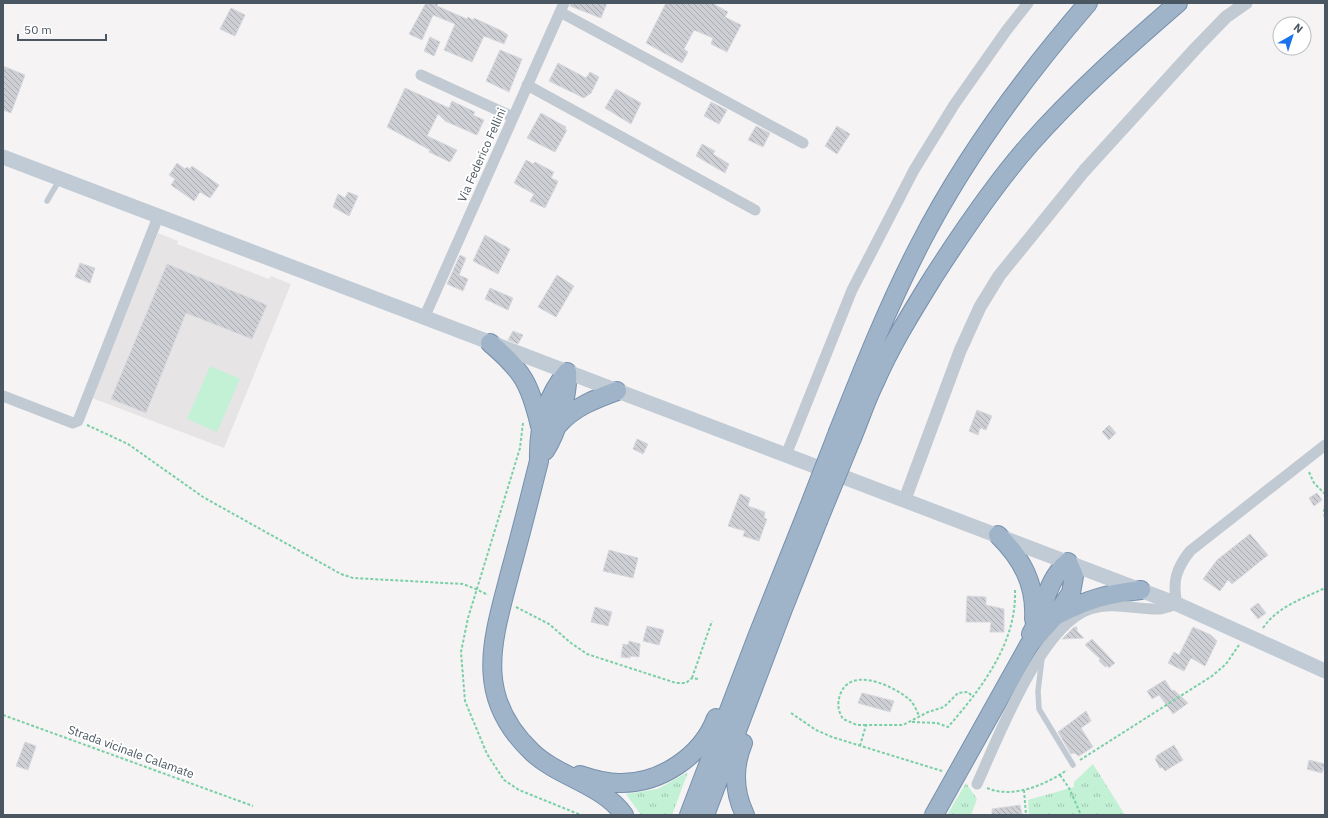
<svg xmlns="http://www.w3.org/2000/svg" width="1328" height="818" font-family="'IBM Plex Sans',sans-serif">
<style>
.education{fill:#e6e4e5}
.grass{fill:url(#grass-tufts)}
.pitch{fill:#c3f1d5}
.building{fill:url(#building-back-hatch);stroke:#d7d9de}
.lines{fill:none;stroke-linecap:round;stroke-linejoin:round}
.trunk-casing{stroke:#7690ad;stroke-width:20}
.path{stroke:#7ad0a6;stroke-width:2;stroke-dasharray:3 2;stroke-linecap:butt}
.service{stroke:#c1cad2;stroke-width:5.5}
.minor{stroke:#c1cad2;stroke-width:11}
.tertiary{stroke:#c1cad2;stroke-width:13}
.secondary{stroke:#c1cbd6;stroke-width:15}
.trunk{stroke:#9fb4c9;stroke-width:18}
.trunk-bridge-casing{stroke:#7690ad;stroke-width:20;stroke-linecap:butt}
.trunk-bridge{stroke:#9fb4c9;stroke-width:18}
.labels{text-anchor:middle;stroke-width:4;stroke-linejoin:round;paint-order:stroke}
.street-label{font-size:12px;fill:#4a5661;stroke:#fff}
</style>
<defs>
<pattern id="grass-tufts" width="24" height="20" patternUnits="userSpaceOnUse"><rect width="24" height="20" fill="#c3f1d5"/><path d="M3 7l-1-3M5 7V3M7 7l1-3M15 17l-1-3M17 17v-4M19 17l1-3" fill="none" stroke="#a0c6b0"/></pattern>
<pattern id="building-back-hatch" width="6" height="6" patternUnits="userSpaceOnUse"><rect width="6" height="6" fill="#cdcfd5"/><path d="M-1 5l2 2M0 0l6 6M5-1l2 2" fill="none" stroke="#a8abb0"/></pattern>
</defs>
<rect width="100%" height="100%" fill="#f5f3f3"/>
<path class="education" d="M158,233L178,241L177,244L269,279L271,276L291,284L224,448L92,398Z"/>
<path class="grass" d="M1093,764L1125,815H1029L1028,800L1074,787V782Z
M688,772L672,815H641L626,794L658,789Z
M966,783L977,799L971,815H947Z"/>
<path class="pitch" d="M210,366L240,379L217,432L187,419Z"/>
<path class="building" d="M426,3H438L437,6L467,19L468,17L473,20L474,18L502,31L508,35L504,44L484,36L472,62L444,50L455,24L433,15L422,40L409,34Z
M571,3H607L601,18L570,6Z
M666,3H712L728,12L725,17L741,25L727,52L711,44L713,38L694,30L684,49L688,52L682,63L646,43Z
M231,8L245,15L235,36L220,29Z
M430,37L440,42L434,56L424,51Z
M500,50L522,59L509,92L486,81Z
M558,63L586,78L590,72L599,77L591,93L584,98L549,81Z
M3,66L25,75L11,113L3,110Z
M405,88L449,108L452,101L475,112L473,115L484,120L477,135L445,121L438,114L427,136L457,150L450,162L429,152L430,150L387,127Z
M616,89L641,103L631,124L605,108Z
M711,102L727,110L719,124L704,116Z
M541,113L566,127L565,129L567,130L555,152L527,138Z
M756,126L770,133L763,147L748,140Z
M837,126L850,134L837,154L825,146Z
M702,144L715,151L713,154L729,164L725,173L696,156Z
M526,160L533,164L535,162L554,172L551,178L558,181L557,184L545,208L530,201L534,194L514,183Z
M177,163L185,169L187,167L190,169L192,166L219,185L210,198L200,192L194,201L171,185L175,179L169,175Z
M348,192L358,196L349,216L333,207L338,194L345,198Z
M485,235L510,249L498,274L473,261Z
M460,255L466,258L459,275L468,279L463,291L447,284Z
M80,263L95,268L90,283L75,277Z
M167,264L267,305L252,339L186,313L146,413L111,399Z
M557,275L574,286L556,317L538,307Z
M490,288L513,298L508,310L485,299Z
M513,331L523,335L518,344L508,340Z
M977,410L992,416L986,430L980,428L978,435L969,431Z
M1109,425L1116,433L1109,440L1102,432Z
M637,439L648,444L643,454L633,449Z
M1317,493L1322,500L1314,506L1309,498Z
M740,494L750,498L748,506L765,512L764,518L767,519L759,541L743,536L745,531L728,526Z
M1250,534L1268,555L1232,584L1228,580L1220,591L1203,579L1217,560Z
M609,550L638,558L633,578L603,571Z
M967,596L986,597V605L1004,609V632H990L991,622H966Z
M1258,603L1266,613L1258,619L1250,609Z
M595,607L612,612L608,626L591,622Z
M647,626L664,630L659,645L643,641Z
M1074,627H1077V631L1084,638L1062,639Z
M1193,627L1211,635L1217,641L1205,666L1191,658L1184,671L1168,663L1174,652L1179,655Z
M1092,639L1115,663L1109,668L1107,666L1105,667L1099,661L1100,659L1085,645Z
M629,641L640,644L639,657L630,656V658L621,657L623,644L628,645Z
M1165,680L1172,691L1174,690L1188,703L1173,714L1159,695L1152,699L1147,691Z
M862,693L894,701L890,712L858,703Z
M1086,711L1091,721L1081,728L1093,747L1079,756L1074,753L1071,754L1058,732Z
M25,742L36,746L28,770L16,766Z
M1174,745L1183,760L1165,771L1162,767L1160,768L1155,759L1157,758L1156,756Z
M1309,760L1325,764L1322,773L1307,769Z
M1020,805L1022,815H992V809Z"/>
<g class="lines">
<g class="trunk-casing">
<path id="trunk" d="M490,343C523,371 530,384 540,426
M567,372C546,397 538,428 539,461C530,497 521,533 511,569C493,639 472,695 532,752C558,777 602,784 624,815
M558,425C574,407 595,399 617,391
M838,432C863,369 888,306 919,246C964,158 1024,77 1088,3
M852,438C860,419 866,400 875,382C891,345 913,310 934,276C963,231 994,185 1030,144C1075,93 1126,48 1178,3
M545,451C557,432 569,394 567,372
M998,535C1022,559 1036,584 1034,619
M1057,615C1088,599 1107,594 1141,590
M743,743C733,767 734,792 745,815
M580,775C592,779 606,783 619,783C660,784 702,756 716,718
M689,815L757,637L805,517
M705,815L783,609L818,521
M934,815L1029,645L1055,616L1071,593L1074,576L1068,562C1045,581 1045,610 1031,634"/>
</g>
<path class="path" d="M523,423L520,448L468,618L461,652L465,701L487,754L504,780L519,790L581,815
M87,425L128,444L203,497L341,574L353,578L463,584L476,589L488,595
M1309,472L1314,483L1325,494
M1325,504L1324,512L1325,518
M1325,556V559
M516,607L549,624L571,643L587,654L676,683H686L692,678L698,679
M1263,628C1277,607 1302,599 1325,588
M692,678L712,621
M791,713L816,730L832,737L942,771
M3,715L253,806
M912,722L937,723L948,727C981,689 1017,643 1015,590
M866,725H857L843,719C838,711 837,704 840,695C850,665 894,686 910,700C914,704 917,711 919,716
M860,746L866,725H903L928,712L944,707L958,693L968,692L973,697
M1080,760L1212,676L1226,664L1239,645
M1060,775L1069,788L1081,815
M987,788C1013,799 1045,785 1067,770
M1024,790L1026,815"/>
<path class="service" d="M47,201L60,179
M1042,658L1038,691L1039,709L1073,765"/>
<path class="minor" d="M560,12L803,143
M421,75L513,117
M527,85L755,210
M424,318L564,3
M3,396L73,423L78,421L158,217
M786,455L852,290L914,170L954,105L1006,31L1028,3
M977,784C998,738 1041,625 1090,609C1114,601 1136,610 1160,609C1166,608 1172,606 1177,604C1172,582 1176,569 1190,551L1325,445"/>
<path class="tertiary" d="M905,499L960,351L980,307L999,276L1084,171L1196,48L1226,17L1246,3"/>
<path class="secondary" d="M3,157L1177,604L1325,671"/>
<use href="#trunk" class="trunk"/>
<g class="trunk-bridge-casing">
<path id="trunk-bridge" d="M805,517L838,432
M818,521L852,438"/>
</g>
<use href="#trunk-bridge" class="trunk-bridge"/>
</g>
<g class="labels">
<g class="street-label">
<text transform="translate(482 155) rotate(-66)" y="4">Via Federico Fellini</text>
<text transform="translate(131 752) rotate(20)" y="4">Strada vicinale Calamate</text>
</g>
</g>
<rect width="1328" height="818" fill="none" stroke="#4a5661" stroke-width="8"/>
<g transform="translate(1292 36) rotate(39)"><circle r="19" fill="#ffffff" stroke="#b7bbc0"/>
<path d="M0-3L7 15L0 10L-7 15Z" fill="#1a73e8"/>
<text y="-6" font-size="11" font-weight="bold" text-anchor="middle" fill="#4a5661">N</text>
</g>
<path d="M18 34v6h88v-6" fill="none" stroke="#4a5661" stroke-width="2"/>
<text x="24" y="34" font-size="12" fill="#4a5661" stroke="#ffffff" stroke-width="3" paint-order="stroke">50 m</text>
</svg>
